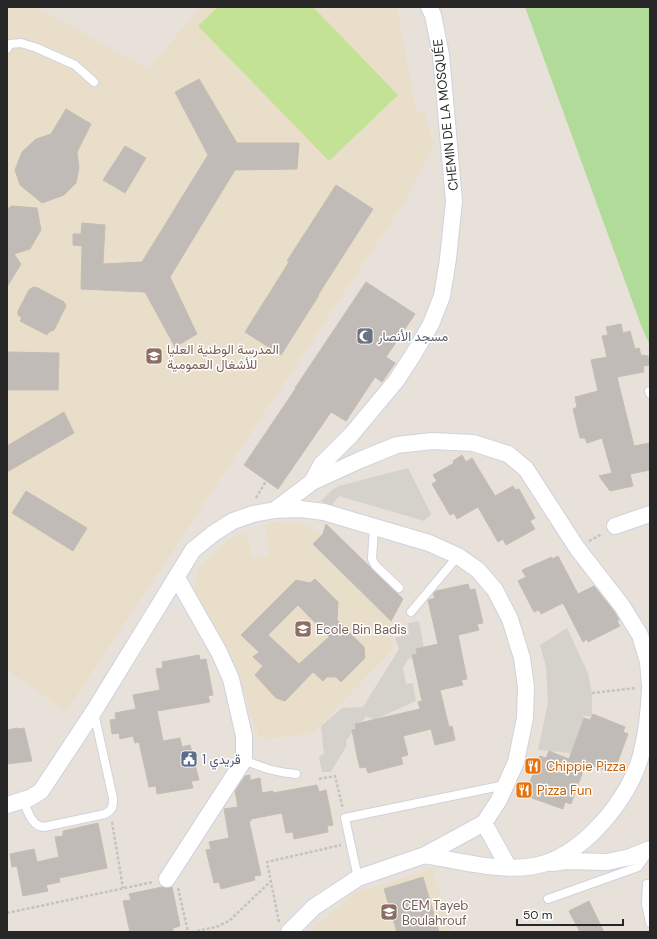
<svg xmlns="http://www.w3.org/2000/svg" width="657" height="939" font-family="'DM Sans',Vazirmatn,sans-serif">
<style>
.education{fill:#e9dec9}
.green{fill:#b1db99}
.pitch{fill:#c3e295}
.plaza{fill:#d5d1cb}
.building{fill:#c0bbb6;stroke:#c3bdb3;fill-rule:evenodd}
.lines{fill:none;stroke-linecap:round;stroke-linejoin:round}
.lane-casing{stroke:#ced2df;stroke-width:10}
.street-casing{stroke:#ced2df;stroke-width:18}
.path{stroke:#c3c3c3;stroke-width:2.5;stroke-dasharray:3 2;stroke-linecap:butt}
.lane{stroke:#fff;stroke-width:8}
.street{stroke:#fff;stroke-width:16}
.labels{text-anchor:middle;stroke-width:3;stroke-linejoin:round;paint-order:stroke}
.street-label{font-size:13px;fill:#272727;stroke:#fff}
.worship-label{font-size:13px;fill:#5b616d;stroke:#fff;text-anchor:start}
.education-label{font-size:13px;fill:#785e54;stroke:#fff;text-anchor:start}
.service-label{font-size:13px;fill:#4e5e75;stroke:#fff;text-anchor:start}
.food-label{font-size:13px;fill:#c56008;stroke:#fff;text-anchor:start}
</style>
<rect width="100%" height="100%" fill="#e8e1d9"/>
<path class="education" d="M7,7H36L148,69L201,7H397L416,110L424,113L434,144L405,201L66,711L7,670Z
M272,522L297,523L312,528L323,534L313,544L391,621L393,649L313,733L267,739L259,737L243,691L230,657L194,593L197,571L200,565L233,537L243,534L248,535L251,558L269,556L266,526Z
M432,869L452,932H309L356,892Z"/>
<path class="green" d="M525,7H650V346L641,325Z"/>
<path class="pitch" d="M218,7H313L398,95L329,161L198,26Z"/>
<path class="plaza" d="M408,468L431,514L424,521L339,496L331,506L321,501L332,490L339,486Z
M419,621L424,648L416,650V653L411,658L408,659L403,668L406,684L413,683L416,701L374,720L366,716L362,722L360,721L346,741L347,745L331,772H322L319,756L324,754L321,726L342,708L363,707L399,649L395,638L409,634L408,623Z
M567,628L588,673L592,693V716H584L571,753L538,750L548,703L546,667L540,645Z"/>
<path class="building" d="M199,79L237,143H299L297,169L235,170L170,277L197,334L175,347L145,292L81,289L82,246L73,245V234H81L82,223L105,225L103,264L142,262L208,155L175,92Z
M66,109L91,124L77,152L79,168L76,183L64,195L42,203L20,185L15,170L22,152L36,139L51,134Z
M125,146L146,158L125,193L103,180Z
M336,185L373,209L318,295H319L281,355L245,332L289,262L287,261Z
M12,206L37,208L41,230L30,249L14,254L21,264L7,287V209Z
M366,282L415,314L386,357L395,363L382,382L375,377L346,421L331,412L278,489L244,465L296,388H295Z
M33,287L38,288L64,302L66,306L54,330L49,332L47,335L20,321L22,318L18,315V311L29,290Z
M621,324L623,333L630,331L635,349L639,348L641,355L648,356L650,365L643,366L644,372L617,377L634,446L650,443V470L630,474L633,486L610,491L599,476L612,473L602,438L587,443L585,438H580L573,409L577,407L575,397L598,391L591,360L607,357L602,336L608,335L606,327Z
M7,352L59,353L58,390H7Z
M64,412L74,433L7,472V446Z
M462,455L466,462L472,458L495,496L513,486L515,490L519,489L535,518L530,521L535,529L506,545L503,539L498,542L478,507L457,519L454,513L450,515L432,484L437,481L433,475L454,463L453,461Z
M26,491L87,528L73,551L12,513Z
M326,524L403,599L391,621L313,544L323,534Z
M558,556L578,594L594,586L614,611L619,620L617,621L620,626L588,642L587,639L583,642L563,603L541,614L539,610L534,612L518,581L526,577L522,570L552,557V559Z
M315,579L338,602L337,620L364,647L365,658L341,682L336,677H327L323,681L313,672L285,701L276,698L255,675L263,666L253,657L259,652L241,635L296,580L310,583ZM298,605L329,637L299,664L268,635Z
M468,584L470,590L475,589L483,623L477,624L479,630L458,635L467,679L461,680L463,685L440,690L449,727L452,726L455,740L435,745L431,729L403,736L408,755L401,757L403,764L368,773L366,767L360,768L357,756L352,730L356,729L355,724L420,709L418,702L422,701L412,655L417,654L416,649L438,644L428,600L435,598L433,594L436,591Z
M199,655L200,660L206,659L213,695L208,696L210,702L157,711L163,741L180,738L182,747L190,745L199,780L191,781L193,788L157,794L156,786L149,787L139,742L135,743L133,736L120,739L119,733L112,734L110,720L116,719L115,713L136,709L133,695L160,690L156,669L163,668L162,662Z
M593,714L625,727L623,732L628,734L615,769L608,766L607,771L586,763L571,804L565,802L563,809L532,798L534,793L527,790L540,756L546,758L549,751L569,759L584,718L590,720Z
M17,728L18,729L24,728L32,761L7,764V730Z
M250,775V780L260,778L262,793L273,791V793L317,785L319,792L326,790L333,825L327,826L328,832L294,839L293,832L286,833L282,813L251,819V821H249L261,875L254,876L255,880L221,889L219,882L214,883L206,850L211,849L209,842L229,838L224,809L238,807L235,791L245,776Z
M98,823L107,868L59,878L60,882L46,885L48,891L23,896L17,866L12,867L10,854L34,849L37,862L59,857L55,837L63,836V831Z
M423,877L439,932H397L384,889Z
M162,887L167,888L172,887L180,926L173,928V932H130L123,901L131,900L129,894Z
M589,901L604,932H580L569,911Z"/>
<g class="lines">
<g class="lane-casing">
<path id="lane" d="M7,49L10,44L21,43L37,48L75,65L94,82
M649,391L650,394
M374,527L372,559L375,565L399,588
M411,612L458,556
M244,760C264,768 274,772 296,774
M23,800C28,811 31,826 44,827L105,814C113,810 113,806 113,798L94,713
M358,878L345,818L505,785
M647,884L646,904L650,923
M548,899L638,867L648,853"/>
</g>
<g class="street-casing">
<path id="street" d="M312,482L321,465L351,435L396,381L413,355L431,324L442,296L448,259L454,201L441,55L433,15L429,7
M275,510L312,482L360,460L397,445L432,441L473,443L508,454L526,469L577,548L622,606L640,635L648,662L650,685
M615,526L650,514
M7,805L30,798L41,791L94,711L193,550L214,533L233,521L253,514L275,510L301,509L324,512L429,543L458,556L478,570L495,590L510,619L522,658L526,687L525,718L516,762L499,800L484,823L425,855L358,878L314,907L289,932
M484,823L509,868
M425,855C459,861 500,872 534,866C581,858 630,799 641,755C647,733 649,711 650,689
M552,863L566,861L607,862L630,857L650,849
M167,879L244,760V736L231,679L219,652L177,578"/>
</g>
<path class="path" d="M256,498L266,481
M589,541L602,534
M592,693L636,688
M319,779L335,776L343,809
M112,822L123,888
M178,888L188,932
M7,913L153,882
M279,922L267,862L341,845
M192,932L216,927L229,921L271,881"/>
<use href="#lane" class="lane"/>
<use href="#street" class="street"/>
</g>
<defs>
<g id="mosque-square" transform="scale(0.9)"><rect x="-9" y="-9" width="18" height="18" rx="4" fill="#6b7280" stroke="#fff"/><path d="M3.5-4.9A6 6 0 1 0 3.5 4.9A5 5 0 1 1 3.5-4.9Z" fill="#fff"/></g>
<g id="university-square" transform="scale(0.9)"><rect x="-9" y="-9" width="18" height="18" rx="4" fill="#8d6e63" stroke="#fff"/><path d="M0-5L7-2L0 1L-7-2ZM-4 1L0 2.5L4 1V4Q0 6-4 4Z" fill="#fff"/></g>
<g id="school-square" transform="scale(0.9)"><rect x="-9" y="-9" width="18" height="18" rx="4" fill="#8d6e63" stroke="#fff"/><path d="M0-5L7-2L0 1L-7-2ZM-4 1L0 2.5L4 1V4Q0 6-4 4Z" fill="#fff"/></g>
<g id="civic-square" transform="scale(0.9)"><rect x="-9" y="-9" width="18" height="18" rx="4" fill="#5c6f8a" stroke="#fff"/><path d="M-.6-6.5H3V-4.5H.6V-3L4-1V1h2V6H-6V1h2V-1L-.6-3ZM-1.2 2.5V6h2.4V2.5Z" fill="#fff"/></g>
<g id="restaurant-square" transform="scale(0.9)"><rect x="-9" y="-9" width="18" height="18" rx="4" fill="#e8710a" stroke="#fff"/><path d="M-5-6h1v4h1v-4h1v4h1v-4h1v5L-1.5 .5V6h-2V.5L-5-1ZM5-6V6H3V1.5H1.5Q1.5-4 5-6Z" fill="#fff"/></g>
</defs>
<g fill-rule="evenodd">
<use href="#mosque-square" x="365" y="336"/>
<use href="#university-square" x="154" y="356"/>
<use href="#school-square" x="303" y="629"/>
<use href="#civic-square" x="189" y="759"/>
<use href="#restaurant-square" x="533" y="766"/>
<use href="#restaurant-square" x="524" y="790"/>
<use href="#school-square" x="389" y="912"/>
</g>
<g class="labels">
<g class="street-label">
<text transform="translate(445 115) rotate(-96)" y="5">CHEMIN DE LA MOSQUÉE</text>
</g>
<g class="worship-label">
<text x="378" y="341">مسجد الأنصار</text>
</g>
<g class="education-label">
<text x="167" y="354">المدرسة الوطنية العليا<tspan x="167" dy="15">للأشغال العمومية</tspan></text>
<text x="316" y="634">Ecole Bin Badis</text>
<text x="402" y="910">CEM Tayeb<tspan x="402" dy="15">Boulahrouf</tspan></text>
</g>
<g class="service-label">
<text x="202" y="764">قريدي 1</text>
</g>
<g class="food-label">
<text x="546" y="771">Chippie Pizza</text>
<text x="537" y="795">Pizza Fun</text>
</g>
</g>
<rect width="657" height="939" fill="none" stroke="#272727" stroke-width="16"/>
<path d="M517 919v6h106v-6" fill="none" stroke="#272727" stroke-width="2"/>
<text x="523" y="919" font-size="12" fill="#272727" stroke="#ffffff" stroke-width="3" paint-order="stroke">50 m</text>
</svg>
